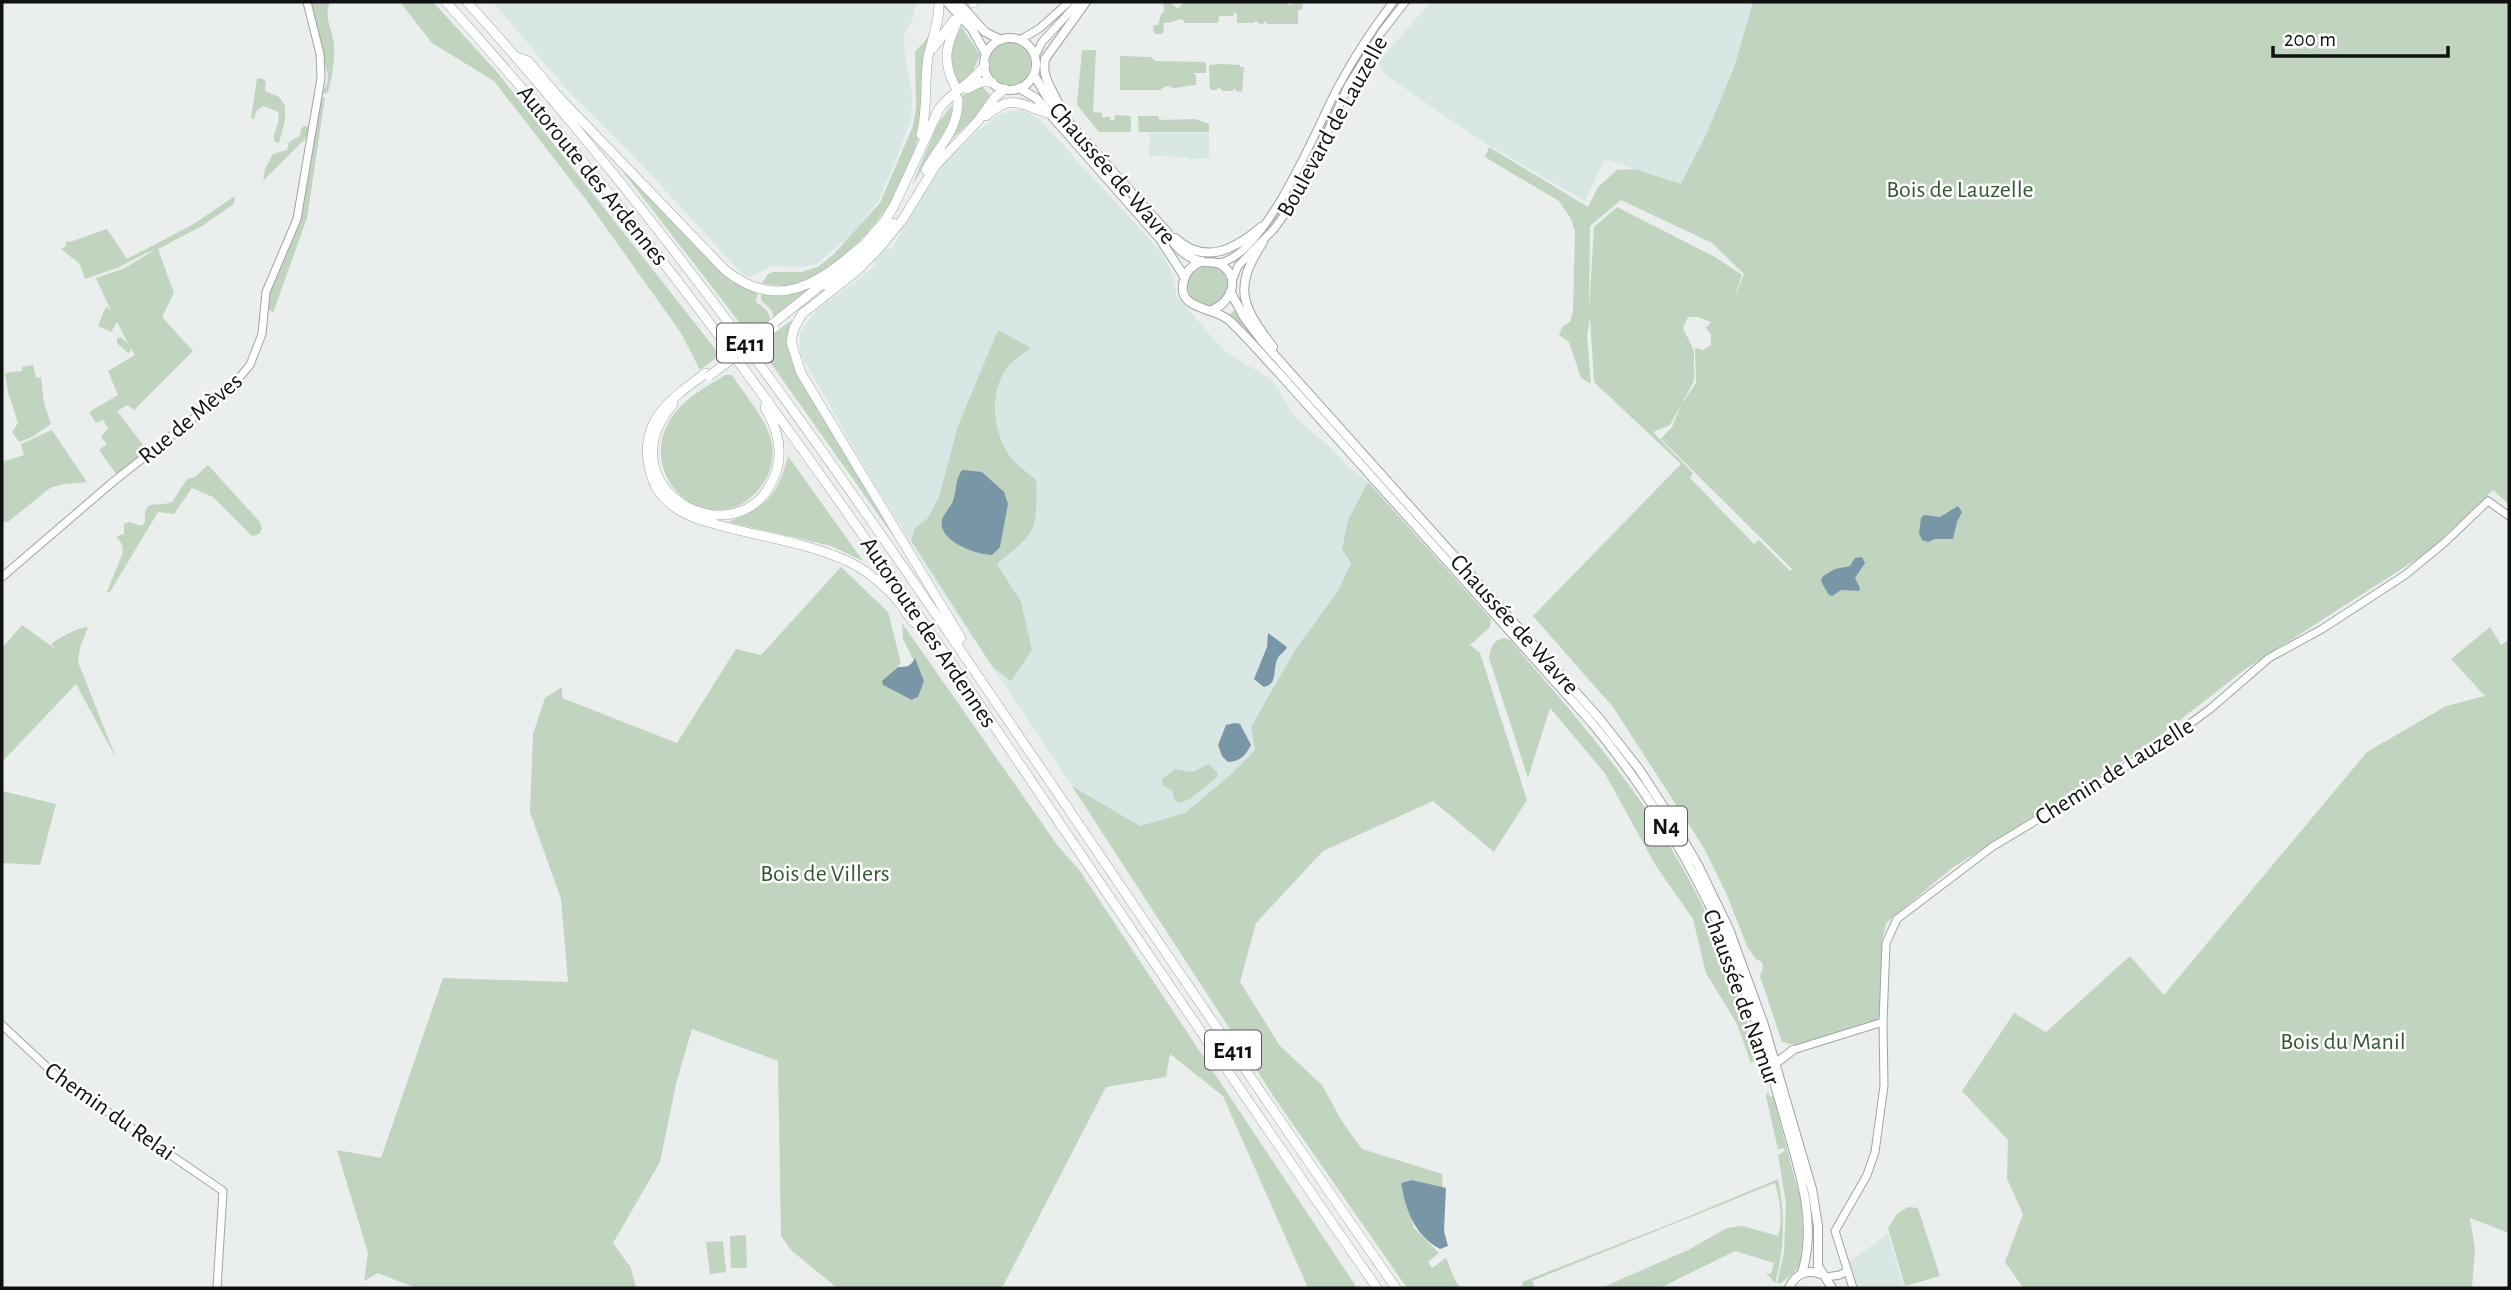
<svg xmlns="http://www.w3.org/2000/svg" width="2511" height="1290" font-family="'Alegreya Sans',sans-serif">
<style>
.built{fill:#d8e6e4}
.green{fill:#c1d4bf;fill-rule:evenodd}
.water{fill:#7996a6}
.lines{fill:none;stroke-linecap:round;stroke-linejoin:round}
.secondary-casing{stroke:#a0a4a4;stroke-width:9}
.primary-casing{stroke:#a0a4a4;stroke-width:10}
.highway-casing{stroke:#a0a4a4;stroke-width:10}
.secondary{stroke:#fff;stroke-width:7}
.primary{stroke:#fff;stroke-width:8}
.highway{stroke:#fff;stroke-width:9}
.highway-bridge-casing{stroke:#a0a4a4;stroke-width:10;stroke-linecap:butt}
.highway-bridge{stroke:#fff;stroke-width:9}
.labels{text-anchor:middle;stroke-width:5;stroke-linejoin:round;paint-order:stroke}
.shield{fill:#fff;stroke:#585858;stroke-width:2}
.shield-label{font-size:23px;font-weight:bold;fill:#101111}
.street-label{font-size:24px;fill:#101111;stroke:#fff}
.park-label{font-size:24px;fill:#345633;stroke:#fff}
</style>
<rect width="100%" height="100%" fill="#eaeeed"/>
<path class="built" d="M493,2H920L914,8V16L904,35L905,55L912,94L911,119L896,160L877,203L862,221L867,226L868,233L884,249H891L929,185L946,162L973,135L999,114L1021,109L1039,119L1163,254L1174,279L1176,295L1210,335L1227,353L1272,380L1297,419L1331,448L1349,468L1368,482L1348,520L1342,549L1351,563L1338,591L1295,650L1251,727L1255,750L1229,776L1185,813L1140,826L1072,786L935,581L870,476L800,353V332L818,309L858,280L875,265V259L858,243L842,242L815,265L799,267L771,266L750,277L743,275L631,153L569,92Z
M1431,2H1797L1716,195L1605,159L1585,201L1485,143L1384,74L1379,61Z
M1150,133H1209V158L1188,159V157L1149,156Z
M1888,1234L1904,1288H1857L1849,1262Z"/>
<path class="green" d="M310,2H330C323,19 333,29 334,46C335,62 332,77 328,92L324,94L322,92L327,84L328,76Z
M400,2H433L497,72L720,355L700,370L681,333L587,201L494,81L432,43Z
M1163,2H1170L1178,9L1184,2H1288V5L1302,2L1303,8L1298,11V24H1267L1265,21L1263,24H1260L1256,21L1253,23H1237V13H1234L1233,16H1219L1218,23H1184L1183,19C1176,19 1173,23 1164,23L1163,34H1154L1153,25H1158L1161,14L1164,11Z
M1753,2H2509V504L2493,490L2428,552L2247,668L2145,747L1952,868L1886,923L1882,941L1880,1016L1877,1020L1795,1045L1782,1042L1760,976L1763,968L1762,962L1756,959L1747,946L1726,893L1704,848L1613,707L1533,616L1681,464L1594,382L1590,317L1587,336L1591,384L1581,378L1569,342L1559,335L1562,327L1570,322L1573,311L1575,231L1571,219L1559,201L1485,157L1489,147L1588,207L1598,187L1617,170L1635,169L1681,184L1706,135L1735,65ZM1621,200L1712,243L1744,274L1734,299L1742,275L1715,257L1617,207L1594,227L1589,312L1590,226ZM1688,317H1698L1711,322L1706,328L1711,335V345L1703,350L1695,348L1696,383L1681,405L1672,427L1661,439L1792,569L1790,571L1759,540L1754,544L1690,478L1693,473L1653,432L1670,425L1694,381V351L1683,328Z
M961,26L980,55L974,69L976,73L958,84C949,62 950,55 955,33L958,34Z
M931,34C927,65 926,99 920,130C907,186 878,229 836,262C813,281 792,291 762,283L768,274L773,272H801L818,267L834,254L880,203L913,126L916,108L915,52Z
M989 64a21 21 0 1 1 42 0a21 21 0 1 1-42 0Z
M1082,50H1096L1093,112L1102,113V117H1110V120H1114L1115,115L1131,116V132H1099L1077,105Z
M1120,56L1151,57L1155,61L1206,62V73H1194L1196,76V85C1188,85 1180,88 1174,88C1171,88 1169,86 1166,86L1160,90H1120Z
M1221,64L1240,65V67H1244L1242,92L1236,91L1234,88L1233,91H1223L1218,87L1217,90H1210L1209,65Z
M1348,75L1331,111L1325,132L1299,187L1275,223L1241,260L1237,256C1256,237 1275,217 1290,193C1312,155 1327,114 1348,75Z
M262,78L266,82L265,91L279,97L285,105V120L279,143L274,141C273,130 281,124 278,112L264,106L257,110L254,119L251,118L257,79Z
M982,86L990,95L974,118L953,138C958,126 966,109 962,96Z
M325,97L307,218L273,313L267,308L268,294L289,247L321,98Z
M952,105L951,126L912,185L938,123Z
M1138,116H1158L1159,119L1163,120L1195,119L1209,124V132H1139Z
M304,126L309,127L306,138L263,181L265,169L273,154L287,150L289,142L300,136L301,129Z
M617,164L706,253L758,289L756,302C763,307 772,312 769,322L750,336Z
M235,196L234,204L202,226L158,249L174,293L162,317L193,351L134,410L127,405L117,411L147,450L116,474L99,450L107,444L101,437L108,428L103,420L96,423L89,412L118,395L108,371L135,355L130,347L131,351L128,353L117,343V338L121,337L129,345L117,322L111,332L98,326L106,306L111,311L96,278L123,269L155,250L144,254L117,268L85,279L80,264L61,249L66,246V241L70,242L107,229L127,259L192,225Z
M1188 286a20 20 0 1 1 40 0a20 20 0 1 1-40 0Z
M819,283L774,317L772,311L761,300V290Z
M1235,310L1258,342L1567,687C1634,764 1696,849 1731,944L1697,873L1567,689L1266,352L1228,316Z
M792,320L787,341L792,361L916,568L758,345Z
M998,330L1031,348C1024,353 1015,359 1009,365C988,391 992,432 1011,458C1018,466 1028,473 1036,480C1037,533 1037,531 997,564L1021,602L1032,650L1011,681L992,666L911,540L915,528L928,518L939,497L958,426Z
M33,365L36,378L41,377L44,403L51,424L32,437L19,442L12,432L18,423L8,392L5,373L22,371V367Z
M725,375H732C746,397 767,419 772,444C775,460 769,477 759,489C710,549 624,471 678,409C690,395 710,385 725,375Z
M52,430L87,482L64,484L50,488L8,522H2V462L24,455L21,444Z
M788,456L863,561L831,546L728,522C767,506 777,497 788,456Z
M208,465L259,521L262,528L259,534L252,536L213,497L192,488L174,514L158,512L110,592H107L123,552L122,544L116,537L124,534V524L129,522L142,526L145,522C143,497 157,508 172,502L187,479L195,477Z
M1368,482L1491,619L1490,627L1470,645L1480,653L1527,800L1494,852L1433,801L1323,851L1256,923L1240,982L1280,1046L1322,1085L1343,1123L1362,1149L1442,1174L1443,1188L1413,1180L1401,1183L1414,1228L1439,1253L1428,1262L1432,1268L1446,1258C1451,1269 1453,1280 1461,1288H1407L1276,1100L1072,786L1140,826L1185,813L1229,776L1255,750L1251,727L1295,650L1338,591L1351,563L1342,549L1348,520Z
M841,567L888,612L901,663L883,681V685L915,700L924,681L903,639L902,623L1058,846L1080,871L1357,1288H1308L1223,1096L1170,1054L1166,1077L1106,1087L1002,1288H837L791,1250L781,1236L778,1061L692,1029L676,1084L660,1162L613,1243L631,1268L636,1288H416L378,1273L364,1281L368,1253L337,1150L381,1158L443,978L568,982L561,899L530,812L533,734L545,698L562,687V698L677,743L736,649L761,655Z
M22,625L58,651L51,644C59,638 79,627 88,627L80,648L78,662L116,758L76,684L2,762V645L4,646Z
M2490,627L2501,645L2509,640V1233L2470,1218L2475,1249L2472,1288H2023L2005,1262L2023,1214L2007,1179L2008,1140L1962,1091L2014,1013L2046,1032L2130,956L2164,995L2367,752L2446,706L2485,696L2451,659Z
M1504,638L1510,640C1581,722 1653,804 1701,903C1726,952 1742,1005 1759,1058L1751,1063L1737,1024L1706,973L1693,919L1656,866L1604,772L1550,708L1528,778L1489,658C1491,647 1492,641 1504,638Z
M1209,764L1218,773L1217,777L1190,799L1179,803L1175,801L1172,790L1162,785V779L1175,769L1192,772Z
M2,791L56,804L40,865L2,863Z
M1768,1092L1770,1097L1773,1096L1801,1202L1803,1236L1800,1267L1781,1283H1777L1784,1253L1786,1203L1778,1155L1785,1151L1784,1148L1778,1149L1766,1096Z
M1778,1179C1785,1214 1785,1248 1775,1283L1766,1273L1771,1274L1774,1263L1735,1251L1660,1288H1601L1688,1250L1727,1228L1743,1226L1778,1236C1783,1221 1780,1199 1775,1183L1532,1281L1535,1288H1523L1522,1282L1680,1220Z
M1908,1207L1918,1208L1940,1276L1905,1286L1888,1228L1897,1214Z
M746,1235L747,1268H731L730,1236Z
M723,1241L726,1272L710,1274L706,1242Z"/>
<path class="water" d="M962,470L982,472L1004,492L1008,504L1000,547L992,555C977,555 937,541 942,520C944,513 950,508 953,501C957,489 955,480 962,470Z
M1958,506L1962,512L1957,522L1953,539H1935L1928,542L1922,540L1919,533L1921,518L1924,515L1940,517Z
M1862,557L1865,563L1855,578L1860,588L1859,591L1841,590L1832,596L1828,594L1821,581L1823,576L1835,569L1850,566L1855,558Z
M1268,633L1287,647C1285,651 1282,653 1279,656C1271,668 1280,683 1264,687L1254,679L1267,647Z
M915,658L924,681L918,697L912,700L883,685L882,681L898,667C907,667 910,667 915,658Z
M1235,723L1240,724L1251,745C1245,756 1241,761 1228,762L1222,756L1218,745L1226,725Z
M1412,1180L1446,1188L1444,1231L1448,1246L1440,1249C1414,1235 1406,1210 1401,1183Z"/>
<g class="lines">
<g class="secondary-casing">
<path id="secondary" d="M1020,40L1040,28L1069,2
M1035,56L1042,42L1079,2
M1217,263C1264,261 1318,124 1338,87C1354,57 1373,28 1393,2
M1232,281L1238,266L1274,229L1300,193L1348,86L1381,33L1405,2
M2,577L114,481L227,392L250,365L262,334L266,292L297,219L321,78L320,54L307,2
M2,1025L60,1079L223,1191L217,1288
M1793,1050L1883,1022
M1826,1277L1840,1275L1847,1271
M1853,1288L1835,1231L1867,1175L1875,1152L1884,1086L1883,1022L1886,943L1897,919L1992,847L2161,745L2210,709L2269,658L2322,629L2405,575L2444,543L2488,501L2509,516"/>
</g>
<g class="primary-casing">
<path id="primary" d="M947,2L972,29L986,54
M958,2L985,32L1001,40
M984 64a26 26 0 1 1 52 0a26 26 0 1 1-52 0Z
M1034,75L1048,99L1167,232C1174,247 1187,259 1204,262C1209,262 1215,262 1220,264C1242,277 1231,303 1212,310
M1019,88L1036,98L1160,239L1184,276
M1061,110C1055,91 1041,81 1045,59L1086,2
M1175,238C1205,266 1235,249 1261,227
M1263,242C1233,288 1241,305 1273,347
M1202,261C1193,265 1186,270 1184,280C1175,311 1215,306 1230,321C1247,337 1262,355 1278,372L1592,723C1650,794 1699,873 1733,959C1754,1011 1769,1064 1784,1117C1798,1167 1818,1221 1802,1273
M1231,293L1244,317L1262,341L1599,718L1639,769L1667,812L1698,865L1729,929L1764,1025L1812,1189L1818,1226V1266L1832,1288
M1776,1063L1793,1050
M1789,1288C1795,1274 1807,1269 1821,1274"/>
</g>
<g class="highway-casing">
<path id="highway" d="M446,2C657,235 837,493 1013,754C1133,932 1254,1111 1377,1288
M467,2C658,213 822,446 982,682C1120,884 1256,1088 1396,1288
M973,3L974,2
M933,48L954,20
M517,57L528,61L556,94L725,270C778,313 819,283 862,246
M955,86C942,60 946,47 957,22
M967,89L981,82H992
M986,116C1014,91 1022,107 1051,114
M921,135C928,109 924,83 928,57C932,39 940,20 939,2
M926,170C939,146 959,129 958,99
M860,249L884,222L894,206L939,109C952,91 973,83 985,65
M827,286L867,251L893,223
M771,325L830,278
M706,373C676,395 642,417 648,460C650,478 658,495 673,506C687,517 705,521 722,526C762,537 807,543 845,560C866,569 884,585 899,602C904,608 909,619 915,623C918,625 922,625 926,625
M673,404C601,489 740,564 775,475C784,451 778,429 765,408L768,401
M956,644L961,638L801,373L791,342L794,328L802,314L858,270L881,246L903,219L936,165L978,121L995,97L1005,89"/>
</g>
<use href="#secondary" class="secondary"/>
<use href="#primary" class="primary"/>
<use href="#highway" class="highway"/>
<g class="highway-bridge-casing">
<path id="highway-bridge" d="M709,376L773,328"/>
</g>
<use href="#highway-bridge" class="highway-bridge"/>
</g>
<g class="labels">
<g class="shield">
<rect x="717" y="323.5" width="56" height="39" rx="5"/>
<rect x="1645" y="806.5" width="42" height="39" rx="5"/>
<rect x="1205" y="1030.5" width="56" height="39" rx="5"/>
</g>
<g class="shield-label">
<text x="745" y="351">E411</text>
<text x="1666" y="834">N4</text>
<text x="1233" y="1058">E411</text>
</g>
<g class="street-label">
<text transform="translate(1332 126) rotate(-61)" y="8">Boulevard de Lauzelle</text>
<text transform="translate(1113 173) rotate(49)" y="8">Chaussée de Wavre</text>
<text transform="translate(593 175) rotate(51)" y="8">Autoroute des Ardennes</text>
<text transform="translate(190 418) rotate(-40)" y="8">Rue de Mèves</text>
<text transform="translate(1515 624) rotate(48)" y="8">Chaussée de Wavre</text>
<text transform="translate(929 632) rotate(56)" y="8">Autoroute des Ardennes</text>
<text transform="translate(2114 771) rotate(-32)" y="8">Chemin de Lauzelle</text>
<text transform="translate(1742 997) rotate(70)" y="8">Chaussée de Namur</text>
<text transform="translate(110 1111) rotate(35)" y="8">Chemin du Relai</text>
</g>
<g class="park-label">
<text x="1960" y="197">Bois de Lauzelle</text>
<text x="825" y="881">Bois de Villers</text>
<text x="2343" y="1049">Bois du Manil</text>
</g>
</g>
<rect width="2511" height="1290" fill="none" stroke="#101111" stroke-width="7"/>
<path d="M2273 46v10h175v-10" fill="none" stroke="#101111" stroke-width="3.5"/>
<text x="2284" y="46" font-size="21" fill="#101111" stroke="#ffffff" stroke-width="5" paint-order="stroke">200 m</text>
</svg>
